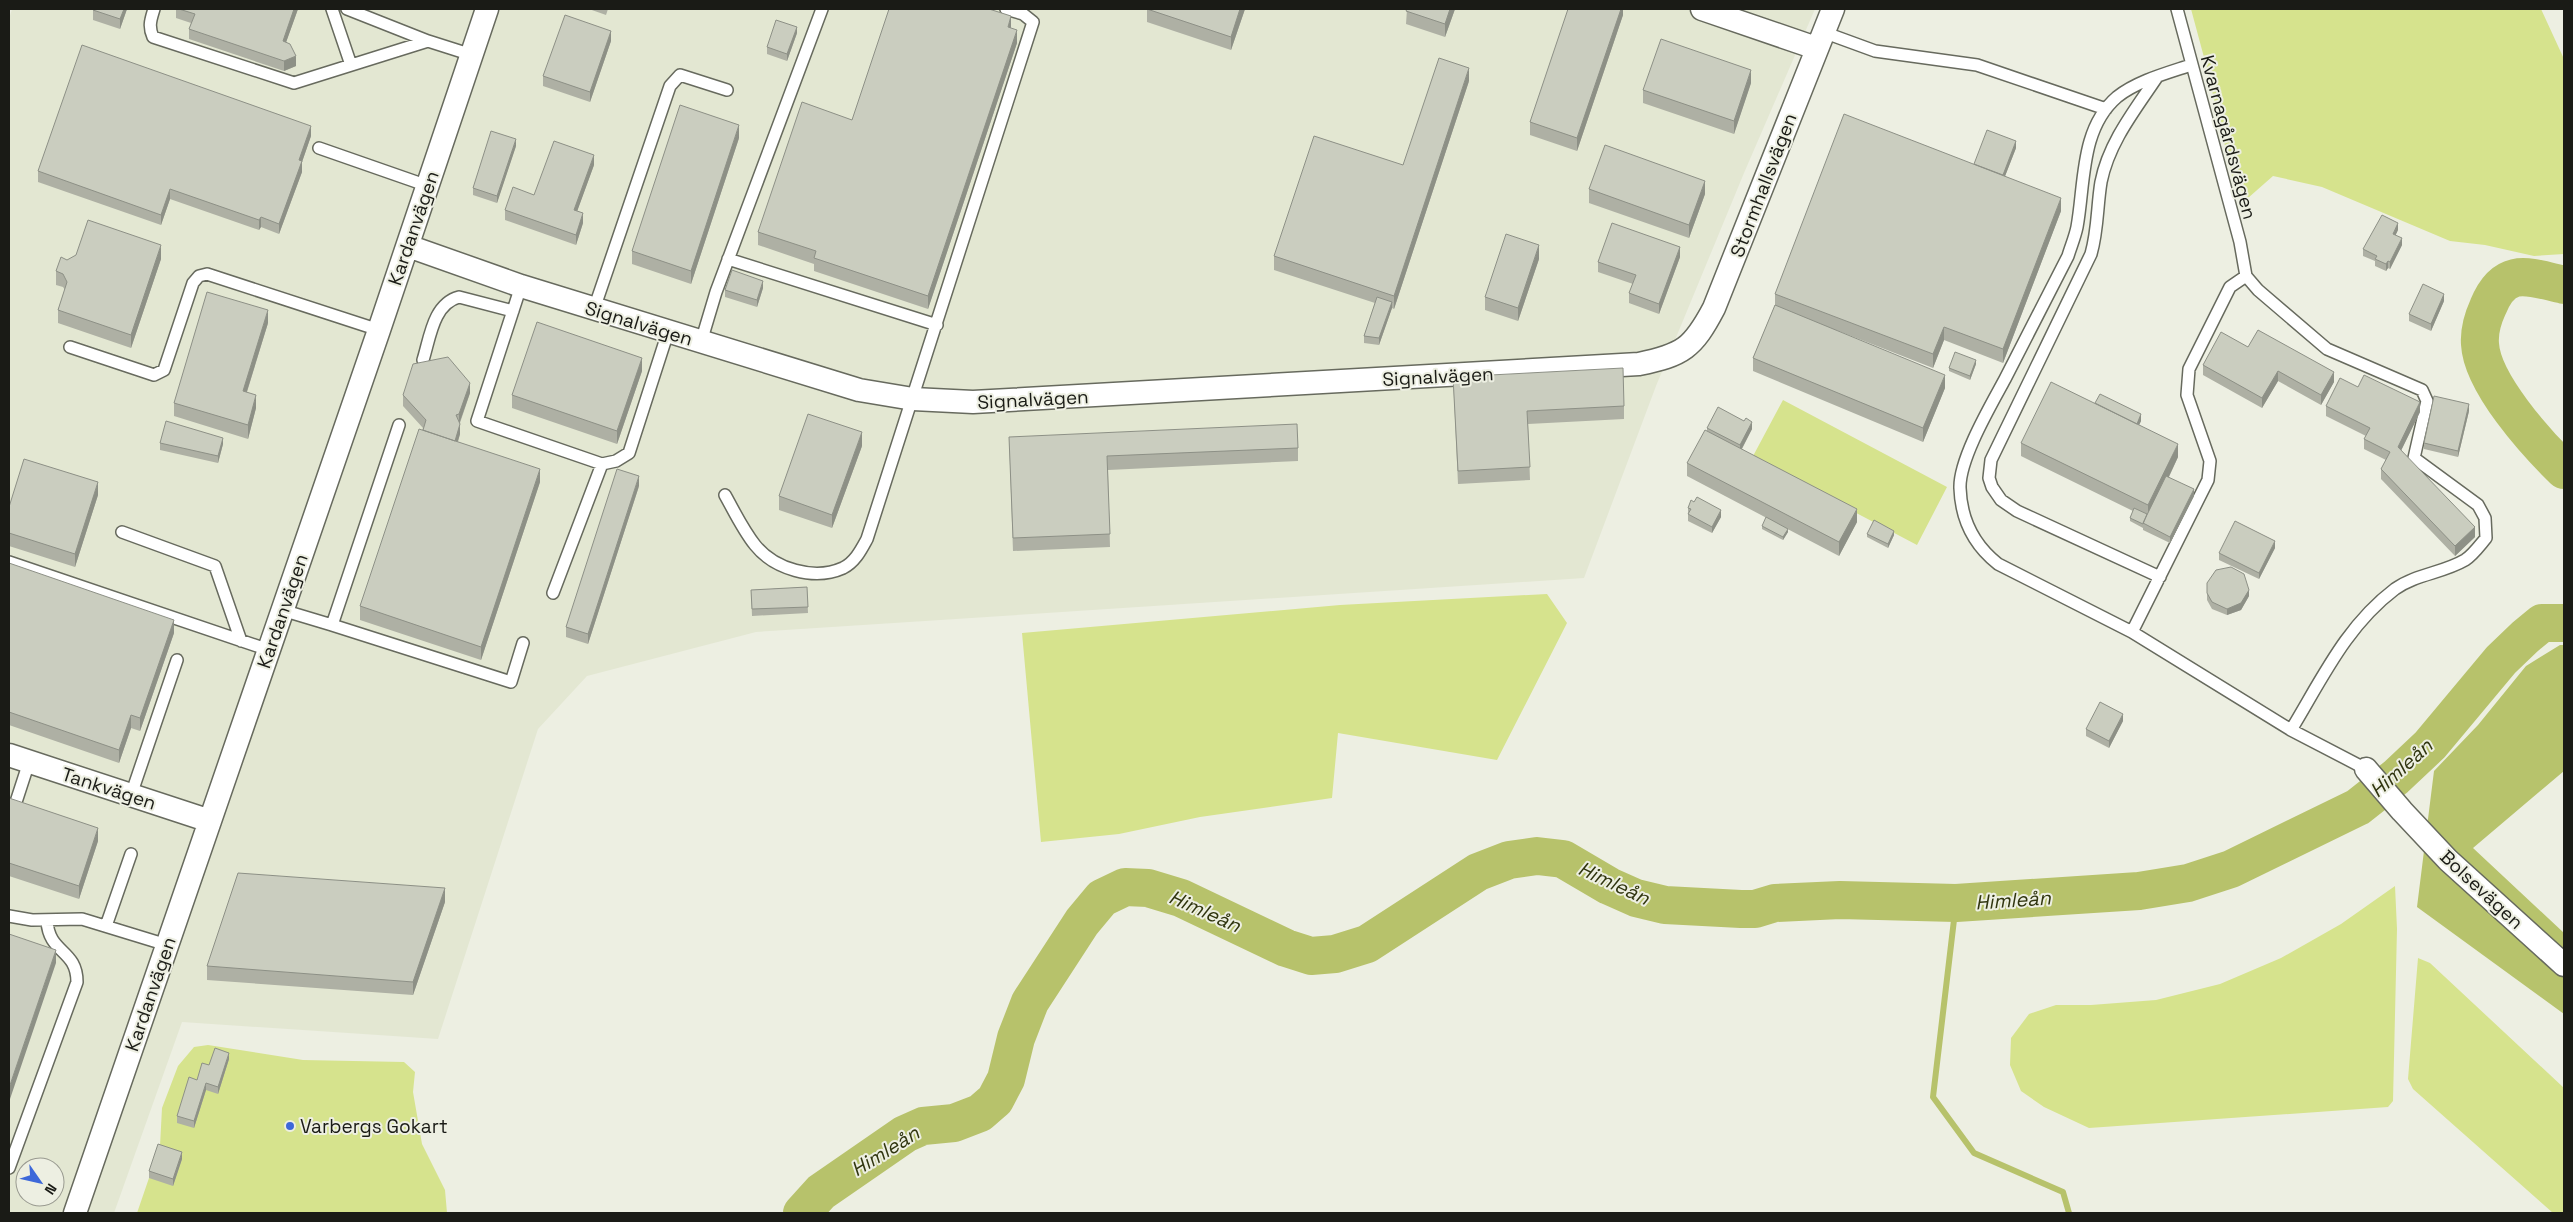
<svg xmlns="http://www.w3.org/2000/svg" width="2573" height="1222" font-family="'Space Grotesk',sans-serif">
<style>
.built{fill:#e3e7d2;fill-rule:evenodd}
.green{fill:#d6e38d}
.forest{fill:#b7c36c}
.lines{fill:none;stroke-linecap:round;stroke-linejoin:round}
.stream{stroke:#b7c26b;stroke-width:6}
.river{stroke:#b7c26b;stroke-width:38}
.service-casing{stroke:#676a5e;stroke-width:14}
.minor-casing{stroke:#676a5e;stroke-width:25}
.service{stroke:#fff;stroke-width:11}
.minor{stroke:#fff;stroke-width:22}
.wall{fill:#aeb0a4}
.shaded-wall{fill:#8d9086}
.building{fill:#cacdbf;stroke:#8d9086}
.poi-dot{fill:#3d68d9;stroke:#edefe2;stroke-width:2}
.labels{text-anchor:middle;stroke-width:4;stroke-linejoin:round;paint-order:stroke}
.street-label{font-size:19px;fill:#1a1b16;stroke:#edefe2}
.poi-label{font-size:19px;fill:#1a1b16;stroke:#edefe2;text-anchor:start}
.water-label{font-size:20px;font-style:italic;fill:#30350f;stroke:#edefe2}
</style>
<rect width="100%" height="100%" fill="#edefe2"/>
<path class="built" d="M12,9H1815L1744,173L1656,386L1584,578L756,632L587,676L538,729L438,1039L182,1022L114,1213H9V19ZM25,1167H55V1197H25Z"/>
<path class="green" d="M2191,9H2541L2564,59V254L2534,256L2485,245L2450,241L2322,187L2273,176L2248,198L2233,180L2205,61Z
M1783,400L1947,487L1917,545L1752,458Z
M1547,594L1567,623L1497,760L1338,733L1332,798L1200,817L1119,834L1041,842L1022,633L1340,605Z
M2395,886L2397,929L2393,1101L2388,1107L2089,1128L2044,1107L2021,1091L2010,1065L2011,1038L2029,1014L2056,1005H2091L2156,1000L2220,984L2281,958L2341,924Z
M2418,958L2430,963L2564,1088V1213H2553L2413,1089L2408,1079Z
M208,1045L303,1060L404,1062L415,1072L413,1092L422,1144L445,1190L447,1213H137L160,1146L162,1108L178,1066L194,1047Z"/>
<path class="forest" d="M2560,645H2564V771L2473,848L2564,933V1014L2417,907L2434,771L2478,725L2526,666Z"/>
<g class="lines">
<path class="stream" d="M1956,903L1933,1097L1974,1153L2063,1192L2069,1213"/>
<path class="river" d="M2564,285C2529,277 2505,265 2488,307C2483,318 2479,331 2480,344C2482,383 2536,443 2564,470
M802,1213L821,1192L905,1134L923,1126L954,1123L980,1113L995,1100L1006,1079L1016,1038L1030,1002L1082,922L1102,898L1125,887L1148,888L1181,898L1286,948L1311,956L1335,954L1367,944L1478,872L1509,860L1537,856L1563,859L1609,886L1636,898L1665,905L1741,909H1755L1775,903L1840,900L1956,903L2139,891L2188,883L2231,869L2358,807L2396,777L2430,745L2501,660L2525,637L2542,623H2564"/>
<g class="service-casing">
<path id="service" d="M154,9C151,19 148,26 153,37L294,83L428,41L472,55
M332,9L351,65
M347,9L428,41
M1823,32L1875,51L1977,65L2106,109
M2191,65C2167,73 2137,81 2117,97C2080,129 2085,183 2077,227C2075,237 2071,246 2068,256C2047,297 2026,338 2005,379C1991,405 1959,459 1960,488C1961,519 1974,545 1998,564L2132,632L2291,730L2366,769
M2157,77C2135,110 2109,142 2101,182C2097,206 2098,230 2091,254L1991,460L1989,478L1992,487L2001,500L2017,511L2160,577
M319,148L428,186
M728,259L937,325
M2246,276L2258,290L2327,349L2422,390L2427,401L2414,458L2478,505L2485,518L2486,538C2480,545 2473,555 2465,560C2443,573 2416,574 2395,589C2346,626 2322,679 2291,730
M521,286L477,421L602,464L616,461L629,453L668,332
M594,309L670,86L680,75L727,90
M701,342L716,292L822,9
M70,347L154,375L164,370L193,283L199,276L207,274L379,330
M423,360C430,338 433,304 459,297L513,311
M725,495C734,511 743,530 755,545C774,569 814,581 843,568C855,562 861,550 867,539L1033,22L1023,14L1006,9
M122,532L215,566L241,641
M9,562L269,650
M553,593L602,464
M282,610L332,625L399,425
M332,625L511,682L523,643
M2132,632L2208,480L2210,461L2187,395L2189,369L2230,287L2246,276L2240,242L2177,9
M131,795L177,660
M16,802L29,762
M9,916L32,920L82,919L167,945
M106,926L131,854
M9,1168L77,982C77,949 49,954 47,921"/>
</g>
<g class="minor-casing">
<path id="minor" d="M1702,9L1816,48
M408,246L521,286L859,390L913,399L973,402L1639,364C1683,355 1693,348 1714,308L1833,9
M9,755L210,821
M2366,769L2402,811L2448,860L2564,965
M75,1213L379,330L487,9"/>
</g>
<use href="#service" class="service"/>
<use href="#minor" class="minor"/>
</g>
<path class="wall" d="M93,9H127L120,29L93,20Z
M176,9H298L286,42L296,66L284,71L189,39V29L191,23L176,18Z
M589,9H608L606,15Z
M1147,9H1245L1231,50L1147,22Z
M1407,9H1455L1445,37L1406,24Z
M1623,9V15L1577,151L1530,135V122Z
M1011,28L1017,43L928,309L814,271V264L758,245V232L852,120Z
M797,33L787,61L767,54V47Z
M611,41L590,102L543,86V76Z
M1469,81L1394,309L1392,308L1379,345L1364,343V336L1375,303L1274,270V256L1403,165Z
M1751,83L1734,134L1643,103V90Z
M311,136L302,162V172L279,234L261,227L259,230L170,199L161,225L38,182V171Z
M739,138L691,284L632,264V251Z
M516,146L497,203L473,195V188Z
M2016,148L2005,176L2061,211L2003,363L1944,340L1933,368L1836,330L1945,388L1923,442L1753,371V358L1775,305V294L1974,164Z
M594,165L577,211L583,223L576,245L505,220V210Z
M1589,189L1705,194L1689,238L1589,203Z
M2398,230L2395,235L2402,245L2390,269L2388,268L2386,271L2375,266V261L2363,256V249Z
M1680,257L1659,314L1629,303V293L1633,284L1598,272V262Z
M161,259L131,348L58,323V310L65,290L63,287L56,285V271L67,260Z
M1539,259L1518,321L1485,310V297Z
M763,288L757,307L725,297V290Z
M2444,301L2431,331L2409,321V314Z
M268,323L247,392L256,408L248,439L174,416V403Z
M2248,347L2334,382L2321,405L2278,381L2262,408L2203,375V365Z
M1976,364L1970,380L1949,371V368Z
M642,371L617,444L512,408V395Z
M1453,377L1624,406V419L1528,424L1530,480L1458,484Z
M2358,387L2420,412L2401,450L2475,537L2455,556L2381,479V469L2386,460L2364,449V439L2366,436L2326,416V406Z
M470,393L460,423V434L458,442L540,482L481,660L360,620V606L423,428L403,406V395Z
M2095,403L2141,421L2139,425L2178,457L2169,477L2194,496L2170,543L2143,530V528L2130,521V518L2133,511L2021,456V443Z
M2469,411L2458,457L2424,449V443Z
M1707,428L1752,429L1742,449L1857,522L1839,556L1687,476V463L1707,430Z
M1009,437L1298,448V461L1108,470L1110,547L1013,551Z
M160,443L223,444L218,463L160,450Z
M862,446L832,528L779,510V496Z
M639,486L588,644L566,637V627Z
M98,495L75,567L9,546V507Z
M1688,508L1721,517L1712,533L1688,521Z
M1762,526L1788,532L1783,540L1762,529Z
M1867,534L1894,535L1888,548L1867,537Z
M2275,548L2259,579L2219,560V553Z
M9,563L174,633L140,731L131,728L119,763L9,725Z
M2207,583L2249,596L2241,610L2227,615L2212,609L2207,600Z
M807,587L808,613L752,616L751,590Z
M2123,721L2109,748L2086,736V729Z
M9,798L98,841L79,899L9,876Z
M445,902L413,995L207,980V966Z
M229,1059L218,1094L206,1090L194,1128L177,1123V1116L197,1080L209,1065Z
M182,1159L173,1186L149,1178V1171Z"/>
<path class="shaded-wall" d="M124,9H127L120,29V19Z
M294,9H298L283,51V41Z
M1240,9H1245L1231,50V37Z
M1450,9H1455L1445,37V24Z
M1621,9H1623V15L1577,151V138Z
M1011,16V29L1008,27Z
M797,27V33L787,61V54Z
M1017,30V43L928,309V296Z
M611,31V41L590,102V92Z
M296,56V66L284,71V61Z
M1469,68V81L1394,309V296Z
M1751,70V83L1734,134V121Z
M739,125V138L691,284V271Z
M311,126V136L302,162V172L279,234V224L299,160Z
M516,139V146L497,203V196Z
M2016,141V148L2002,184V177Z
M594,155V165L574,220V210Z
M1705,181V194L1689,238V225Z
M170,189V199L161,225V215Z
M2061,198V211L2003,363V349Z
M583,213V223L576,245V235Z
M261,217V227L259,230V220Z
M2398,223V230L2393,241V234Z
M2402,238V245L2390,269V262Z
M161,245V259L131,348V335Z
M1539,245V259L1518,321V308Z
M1680,247V257L1659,314V304Z
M2388,261V268L2386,271V264Z
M763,281V288L757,307V300Z
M2444,294V301L2431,331V324Z
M1392,302V308L1379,345V338Z
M268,310V323L243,404V391Z
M1944,327V340L1933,368V354Z
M642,358V371L617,444V431Z
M1976,360V364L1970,380V376Z
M2278,371V381L2262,408V398Z
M2334,372V382L2321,405V395Z
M1945,375V388L1923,442V428Z
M470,383V393L459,424V414Z
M256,395V408L248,439V425Z
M2420,402V412L2398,457V447Z
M2469,404V411L2458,457V451Z
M2141,414V421L2134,435V429Z
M1752,422V429L1740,452V445Z
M460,424V434L454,453V443Z
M862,432V446L832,528V515Z
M223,438V444L218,463V456Z
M2178,444V457L2146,525L2148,515V505Z
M540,469V482L481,660V647Z
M639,476V486L588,644V634Z
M98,482V495L75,567V554Z
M2194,489V496L2170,543V537Z
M1857,509V522L1839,556V542Z
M1721,510V517L1712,533V527Z
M2475,527V537L2455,556V546Z
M1788,529V532L1783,540V537Z
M1894,531V535L1888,548V544Z
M2275,541V548L2259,579V573Z
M2249,590V596L2241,610L2227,615V609Z
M174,620V633L140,731V718Z
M2123,714V721L2109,748V741Z
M131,715V728L119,763V750Z
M98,828V841L79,899V886Z
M445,888V902L413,995V982Z
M56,950V963L9,1102V1088Z
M229,1053V1059L218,1094V1087Z
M206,1083V1090L194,1128V1121Z
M182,1152V1159L173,1186V1179Z"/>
<path class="building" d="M93,9H124L120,19L93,10Z
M179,9H294L283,41L290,44L296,56L284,61L189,29L195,14Z
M889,9H989L1011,16L1008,27L1017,30L928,296L814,258L816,251L758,232L802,102L852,120Z
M1147,9H1240L1231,37Z
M1407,9H1450L1445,24L1406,11Z
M1568,9H1621L1577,138L1530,122Z
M565,15L611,31L590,92L543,76Z
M776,20L797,27L787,54L767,47Z
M1661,39L1751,70L1734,121L1643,90Z
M82,45L311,126L299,160L302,161L279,224L261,217L259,220L170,189L161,215L38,171Z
M1439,58L1469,68L1394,296L1274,256L1314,136L1403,165Z
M680,105L739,125L691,271L632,251Z
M1844,114L2061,198L2003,349L1944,327L1933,354L1775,294Z
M1987,130L2016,141L2003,175L1974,164Z
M491,131L516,139L497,196L473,188Z
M554,141L594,155L574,210L583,213L576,235L505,210L513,187L534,195Z
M1605,145L1705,181L1689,225L1589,189Z
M2382,215L2398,223L2393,234L2402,238L2390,262L2388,261L2386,264L2375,259L2377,256L2363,249Z
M88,220L161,245L131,335L58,310L67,282L63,274L56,271L61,257L67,260L76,255Z
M1612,223L1680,247L1659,304L1629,293L1636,275L1598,262Z
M1506,234L1539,245L1518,308L1485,297Z
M732,270L763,281L757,300L725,290Z
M2423,284L2444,294L2431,324L2409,314Z
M207,292L268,310L243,391L256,395L248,425L174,403Z
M1377,297L1392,302L1379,338L1364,336Z
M1775,305L1945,375L1923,428L1753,358Z
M537,322L642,358L617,431L512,395Z
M2258,330L2334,372L2321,395L2278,371L2262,398L2203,365L2221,332L2248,347Z
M1955,352L1976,360L1970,376L1949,368Z
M448,357L470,383L459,414L456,415L460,424L455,441L423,430L426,420L403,395L413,364Z
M1623,368L1624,406L1527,411L1530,467L1458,471L1453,377Z
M2364,375L2420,402L2398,447L2475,527L2455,546L2381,469L2390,452L2364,439L2370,428L2326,406L2340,378L2358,387Z
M2051,382L2178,444L2148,505L2021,443Z
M2100,394L2141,414L2137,424L2095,403Z
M2434,396L2469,404L2458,451L2424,443Z
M1718,407L1744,421L1746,418L1752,422L1740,445L1707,428Z
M808,414L862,432L832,515L779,496Z
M166,421L223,438L218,456L160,443Z
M1297,424L1298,448L1107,456L1110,534L1013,538L1009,437Z
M419,429L540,469L481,647L360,606Z
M1705,430L1857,509L1839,542L1687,463Z
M24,459L98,482L75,554L9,533V507Z
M617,469L639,476L588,634L566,627Z
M2166,476L2194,489L2170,537L2143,523Z
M1697,497L1721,510L1712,527L1688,514L1691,509L1688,508L1691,500L1694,502Z
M2134,508L2147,514L2143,524L2130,518Z
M1766,517L1788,529L1783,537L1762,526Z
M1874,520L1894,531L1888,544L1867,534Z
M2235,521L2275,541L2259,573L2219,553Z
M9,563L174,620L140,718L131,715L119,750L9,712Z
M2231,567L2244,574L2249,590L2241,603L2227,609L2212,602L2207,593V583L2216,570Z
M807,587L808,607L752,609L751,590Z
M2100,702L2123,714L2109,741L2086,729Z
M9,798L98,828L79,886L9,863Z
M238,873L445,888L413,982L207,966Z
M9,934L56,950L9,1088Z
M215,1048L229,1053L218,1087L206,1083L194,1121L177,1116L189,1077L197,1080L202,1063L209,1065Z
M158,1144L182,1152L173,1179L149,1171Z"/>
<circle class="poi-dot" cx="290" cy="1126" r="5"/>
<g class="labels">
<g class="street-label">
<text transform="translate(2229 137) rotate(75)" y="7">Kvarnagårdsvägen</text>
<text transform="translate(1763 185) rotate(-69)" y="7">Stormhallsvägen</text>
<text transform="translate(413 228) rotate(-71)" y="7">Kardanvägen</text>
<text transform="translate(639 323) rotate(17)" y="7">Signalvägen</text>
<text transform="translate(1438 376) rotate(-3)" y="7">Signalvägen</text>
<text transform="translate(1033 399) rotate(-3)" y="7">Signalvägen</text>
<text transform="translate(282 611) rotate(-71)" y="7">Kardanvägen</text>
<text transform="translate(109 788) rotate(18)" y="7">Tankvägen</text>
<text transform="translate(2482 889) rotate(43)" y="7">Bolsevägen</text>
<text transform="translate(150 994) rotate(-71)" y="7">Kardanvägen</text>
</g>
<g class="poi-label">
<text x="300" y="1133">Varbergs Gokart</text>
</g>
<g class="water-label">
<text transform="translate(2401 768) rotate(-42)" y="7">Himleån</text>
<text transform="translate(1614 883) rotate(25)" y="7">Himleån</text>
<text transform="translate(2013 900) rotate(-4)" y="7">Himleån</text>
<text transform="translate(1205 911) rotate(24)" y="7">Himleån</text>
<text transform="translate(885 1151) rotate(-32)" y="7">Himleån</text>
</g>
</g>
<rect width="2573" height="1222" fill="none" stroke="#1a1b16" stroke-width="20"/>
<g transform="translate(40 1182) rotate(124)"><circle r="24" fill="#edefe2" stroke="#999a90"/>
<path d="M0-4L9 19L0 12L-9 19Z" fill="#3d68d9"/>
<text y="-8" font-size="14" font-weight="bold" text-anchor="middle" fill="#1a1b16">N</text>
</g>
</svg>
